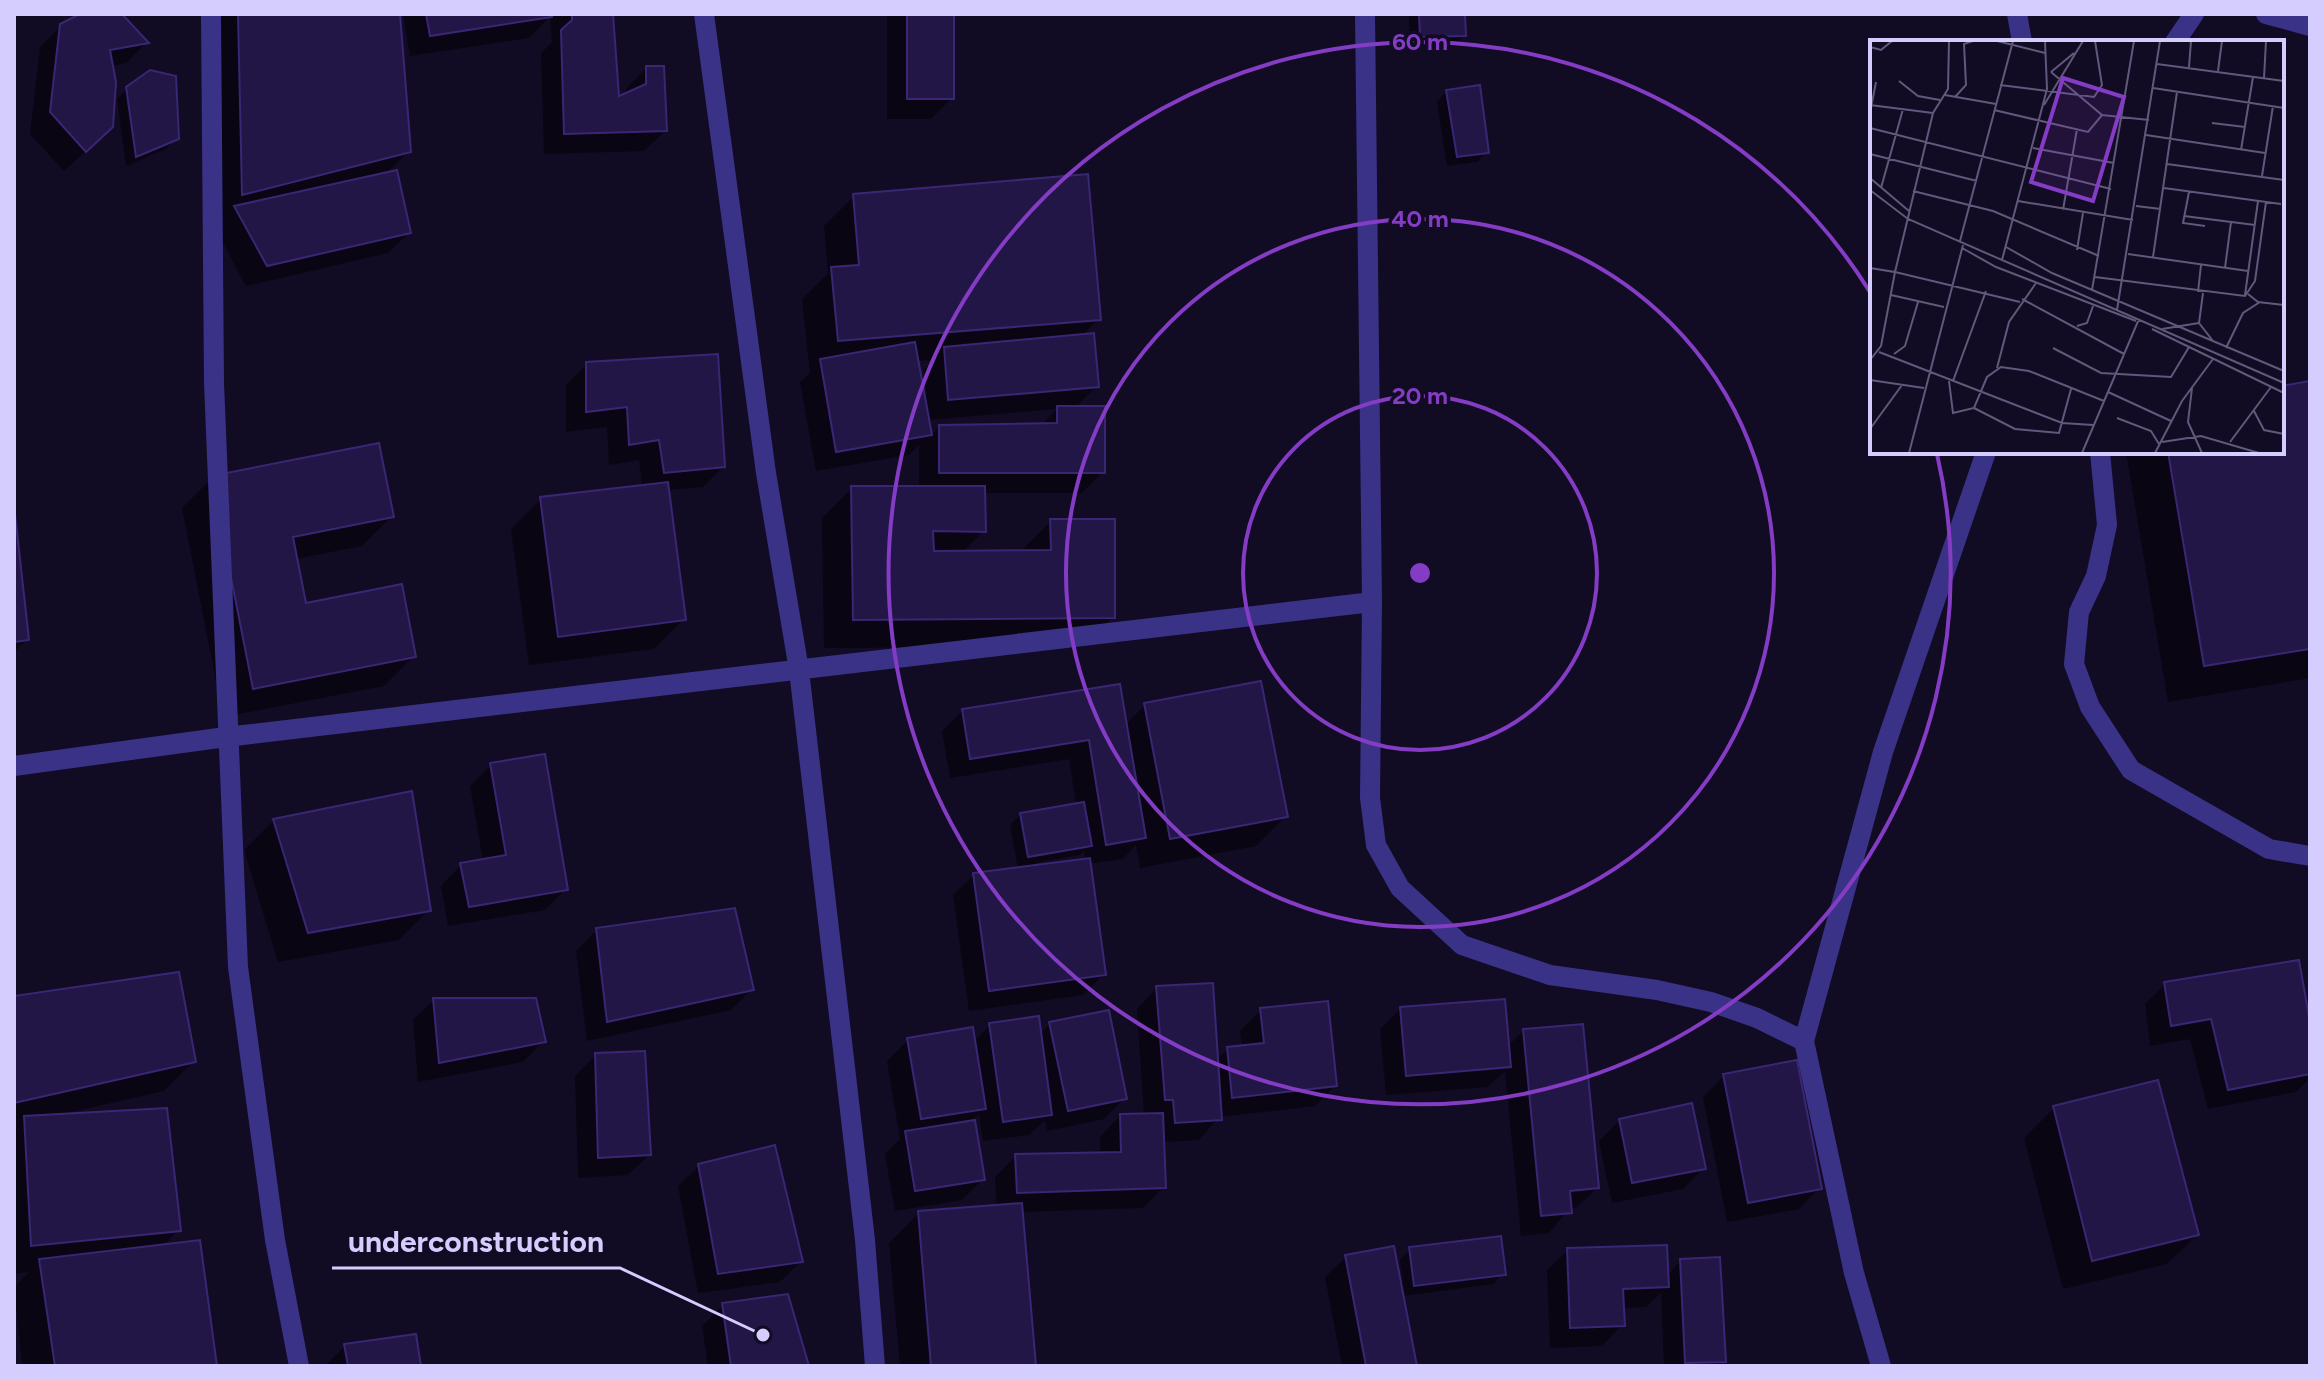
<svg xmlns="http://www.w3.org/2000/svg" width="2324" height="1380" font-family="Figtree,sans-serif">
<style>
.shadow{fill:#0007;fill-rule:evenodd}
.building{fill:#221646;stroke:#3a2674;stroke-width:2}
.lines{fill:none;stroke-linecap:round;stroke-linejoin:round}
.minor{stroke:#3a3286;stroke-width:20}
.ring{fill:none;stroke:#843cc5;stroke-width:4}
.inset-road{fill:none;stroke:#60597b;stroke-width:2}
.view{fill:#843cc5;fill-opacity:0.15;stroke:#843cc5;stroke-width:4}
.inset-edge{fill:none;stroke:#d6cdff;stroke-width:4}
.centre{fill:#843cc5;stroke:#110b23;stroke-width:4}
.ring-label{font-size:24px;text-anchor:middle;font-weight:bold;fill:#843cc5;stroke:#110b23;stroke-width:7;stroke-linejoin:round;paint-order:stroke}
.leader{fill:none;stroke:#d6cdff;stroke-width:3}
.callout-dot{fill:#d6cdff;stroke:#110b23;stroke-width:3}
.callout-label{font-size:30px;text-anchor:middle;font-weight:bold;fill:#d6cdff;stroke:#110b23;stroke-width:7;stroke-linejoin:round;paint-order:stroke}
</style>
<rect width="100%" height="100%" fill="#110b23"/>
<path class="shadow" d="M85,14H119L146,43L126,63L111,66L89,148L64,171L30,134L40,47L62,25Z
M209,14H398L409,151L386,174L409,233L388,253L246,286L215,228Z
M403,14H549L550,17L529,38L410,56Z
M555,14H611L617,99L626,95V89L646,68L665,131L644,151L544,154L541,53L552,42L550,19Z
M887,14H1010H952V98L931,119H887Z
M1409,14H1463L1464,35L1454,46H1410Z
M127,89L177,138L166,149L126,166L117,99Z
M1447,91L1487,152L1477,162L1447,166L1437,102Z
M854,196L1099,319L1081,336L1097,386L1075,408L1103,472L1082,493H983L984,531L962,552L1021,551L1051,521L1113,617L1084,646L824,648L822,518L852,488H919V445L909,455L816,471L800,382L810,373L802,299L828,273L824,226ZM934,360L924,370L926,398L923,399L917,361ZM1057,409L1040,426L939,427L930,436L927,420Z
M587,364L723,467L703,487L667,490L684,619L654,649L529,665L511,529L541,499L642,487L639,460L609,465L607,427L566,432V385Z
M2310,383V678L2168,702L2126,452H2282V388Z
M212,478L391,517L362,546L295,559L304,605L414,656L384,686L223,717L182,508Z
M14,514L27,639L14,652Z
M1145,705L1286,816L1256,846L1140,868L1136,845L1123,859L1089,864L1104,974L1083,995L969,1011L953,895L974,875L1018,869L1010,825L1020,815L1076,805L1069,759L950,778L942,731L963,710L1125,725ZM1084,851L1085,860L1036,867L1035,863L1080,855Z
M491,765L566,889L545,910L448,926L441,886L461,865L483,861L470,786Z
M274,820L429,910L399,940L278,962L244,850Z
M597,930L752,989L731,1010L587,1041L576,951Z
M2165,984L2310,1033V1078L2296,1092L2208,1109L2190,1039L2150,1046L2145,1004Z
M1157,988L1216,1061L1228,1049L1242,1047L1240,1031L1261,1010L1335,1086L1315,1106L1219,1117L1199,1140L1162,1142L1164,1187L1143,1208L1021,1212L1034,1366H900L889,1243L919,1213L997,1207L995,1177L1016,1156L1100,1154V1137L1120,1116L1144,1115L1137,1009Z
M14,998L194,1061L164,1091L67,1113L179,1230L163,1246L215,1366H22L14,1287L29,1272L14,1274V1128L18,1124L14,1125Z
M434,1000L543,1041L523,1062L418,1082L413,1020Z
M1401,1008L1507,1047L1523,1031L1597,1188L1576,1208L1569,1209L1549,1233L1521,1236L1505,1071L1488,1087L1386,1095L1380,1029Z
M1050,1024L1125,1098L1104,1119L1047,1131L1045,1120L1029,1135L983,1141L979,1114L973,1120L983,1179L962,1200L895,1211L885,1154L900,1139L887,1061L908,1040L974,1042L990,1025L1039,1035Z
M596,1055L649,1155L628,1175L578,1178L575,1076Z
M1724,1076L1820,1188L1799,1209L1727,1222L1703,1097Z
M2054,1108L2197,1235L2167,1264L2063,1289L2024,1138Z
M1620,1120L1704,1168L1683,1189L1612,1203L1599,1141Z
M699,1166L800,1262L780,1282L698,1293L678,1186Z
M1410,1249L1503,1274L1493,1284L1402,1296L1415,1366H1342L1325,1277L1346,1257L1403,1282L1400,1260Z
M1568,1250L1667,1275L1681,1261L1724,1361L1718,1366H1664L1661,1293L1646,1307L1622,1308V1325L1602,1346L1550,1348L1547,1270Z
M723,1305L807,1366H708L702,1326Z
M345,1346L419,1366H325Z"/>
<path class="building" d="M80,14H122L149,43L110,50L116,82L113,127L86,152L50,112L60,24Z
M238,14H400L411,152L242,195Z
M426,14H551L552,17L430,36Z
M572,14H613L619,96L646,84V66H664L667,131L564,134L561,30L572,20Z
M907,14H954V99H907Z
M1419,14H1465L1466,36L1420,37Z
M150,70L176,76L179,139L136,157L126,87Z
M1480,85L1489,153L1457,157L1446,90Z
M397,170L411,233L267,266L234,206Z
M1088,174L1101,320L838,341L831,267L859,265L853,194Z
M1094,333L1099,387L948,400L944,347Z
M915,342L932,435L836,452L820,359Z
M718,354L725,467L664,473L659,440L629,445L627,407L586,412V362Z
M2310,381V649L2204,666L2168,452H2282V386Z
M1057,406H1105V473H939V425L1057,423Z
M379,443L394,517L293,537L306,603L402,584L416,657L253,689L211,476Z
M668,482L686,620L558,637L540,497Z
M851,486H985L986,532L933,531L934,551L1051,550L1050,519H1115V618L853,620Z
M14,505L29,640L14,642Z
M1261,681L1288,817L1170,839L1144,703Z
M1120,684L1146,838L1106,845L1089,740L970,759L962,709Z
M545,754L568,890L469,907L460,863L506,855L490,763Z
M412,791L431,911L308,933L273,819Z
M1084,802L1092,846L1028,857L1020,813Z
M1090,858L1106,975L989,991L973,873Z
M735,908L754,990L607,1022L596,928Z
M2299,960L2310,1022V1074L2228,1090L2211,1019L2171,1026L2164,982Z
M179,972L196,1062L14,1103V996Z
M1213,983L1222,1120L1175,1123L1173,1100H1165L1156,986Z
M433,998H536L546,1042L439,1063Z
M1505,999L1511,1067L1406,1076L1400,1007Z
M1328,1001L1337,1086L1232,1098L1227,1047L1264,1043L1260,1008Z
M1109,1010L1127,1099L1068,1111L1049,1022Z
M1039,1016L1052,1115L1003,1122L989,1023Z
M1583,1024L1599,1188L1570,1191L1572,1213L1541,1216L1523,1029Z
M973,1027L986,1109L921,1119L907,1038Z
M645,1051L651,1155L598,1158L595,1053Z
M1797,1060L1822,1189L1748,1203L1723,1074Z
M2158,1080L2199,1235L2092,1261L2053,1106Z
M1692,1103L1706,1169L1632,1183L1619,1119Z
M167,1108L181,1231L31,1246L24,1116Z
M1163,1113L1166,1188L1017,1193L1015,1154L1121,1152L1120,1114Z
M975,1120L985,1180L915,1191L905,1131Z
M775,1145L803,1262L718,1274L698,1164Z
M1022,1203L1036,1366H931L918,1211Z
M1501,1236L1506,1275L1414,1286L1409,1247Z
M200,1240L217,1366H55L39,1259Z
M1667,1245L1669,1287L1623,1289L1625,1326L1570,1328L1567,1248Z
M1394,1246L1417,1366H1366L1345,1255Z
M1720,1257L1726,1362L1685,1363L1680,1259Z
M788,1294L809,1366H731L722,1303Z
M416,1334L421,1366H348L344,1344Z"/>
<g class="lines">
<path class="minor" d="M211,14L214,383L238,967L275,1240L299,1366
M704,14L766,473L799,670L865,1240L875,1366
M1365,14L1372,602L1370,798L1376,845L1400,888L1462,945L1550,975L1657,990L1711,1002L1757,1018L1804,1041L1854,1273L1881,1366
M2017,14L2022,42
M2266,14L2310,26
M2175,42L2194,14
M2100,452L2107,525L2096,576L2079,612L2074,664L2090,707L2131,770L2269,849L2310,856
M14,766L226,737L1372,602
M1804,1041L1883,752L1986,452"/>
</g>
<g class="ring">
<circle cx="1420" cy="573" r="177"/>
<circle cx="1420" cy="573" r="354"/>
<path d="M1937 454A531 531 0 1 1 1870 292"/>
</g>
<g transform="translate(1870 40)">
<rect width="414" height="414" fill="#110b23"/>
<path class="inset-road" d="M127,1L175,13M0,7L11,10L22,1M287,24L414,41M319,27L321,1M348,31L352,1M181,32L232,75M181,32L204,13M394,38L396,1M29,41L48,56L70,60M130,45L224,57L232,45L225,1M283,48L414,68M75,55L126,64M85,57L96,45L94,4L103,1M0,65L63,73M174,65L213,1M124,70L218,92L232,75L279,80M0,73L6,42M342,83L375,87M0,88L241,149M276,95L395,113M163,108L244,123M371,110L383,37M0,114L107,141M297,124L414,140M392,136L403,66M0,138L39,171M11,148L33,69M294,148L411,164M0,150L38,179L414,343M43,151L123,171L229,216M319,152L313,183L335,186M148,161L263,180M266,166L291,169M193,170L207,89M314,176L385,185M90,201L143,1M136,207L182,233L414,331M92,208L126,227L266,281M207,210L213,173M258,214L378,231M283,217L307,52M132,220L177,49L175,1M0,228L25,232L63,73L78,49L79,1M355,228L361,182M225,237L375,256L385,241L396,162M222,250L264,1M328,252L331,225M333,253L329,283L343,301M378,254L388,262L414,265M21,255L74,267M375,255L388,161M152,259L254,314M247,270L290,1M207,286L217,283L223,266M282,289L414,353M292,289L329,283M183,308L231,333L301,337L319,307M356,308L373,273L390,262M9,312L192,383L223,385M24,314L35,306L48,262M0,320L11,306L25,232L150,262M127,328L139,282L166,243M0,340L54,348M79,341L83,373L104,368L117,337L131,327L159,331L234,361M83,341L116,251M322,348L318,382L332,413M238,352L301,381M104,368L145,389L189,393L201,349M384,371L394,390L414,394M247,378L281,391L289,404M0,389L32,345M292,402L331,396L389,413M360,402L401,347M39,413L93,205M212,413L269,279M285,413L312,361L343,319"/>
<path class="view" d="M193,38L254,57L223,161L161,142Z"/>
<rect width="414" height="414" class="inset-edge"/>
</g>
<circle cx="1420" cy="573" r="12" class="centre"/>
<g class="ring-label">
<text x="1420" y="50">60 m</text>
<text x="1420" y="227">40 m</text>
<text x="1420" y="404">20 m</text>
</g>
<path class="leader" d="M763 1335L620 1268H332"/>
<circle class="callout-dot" cx="763" cy="1335" r="8"/>
<g class="callout-label">
<text x="476" y="1252">underconstruction</text>
</g>
<rect width="2324" height="1380" fill="none" stroke="#d6cdff" stroke-width="32"/>
</svg>
